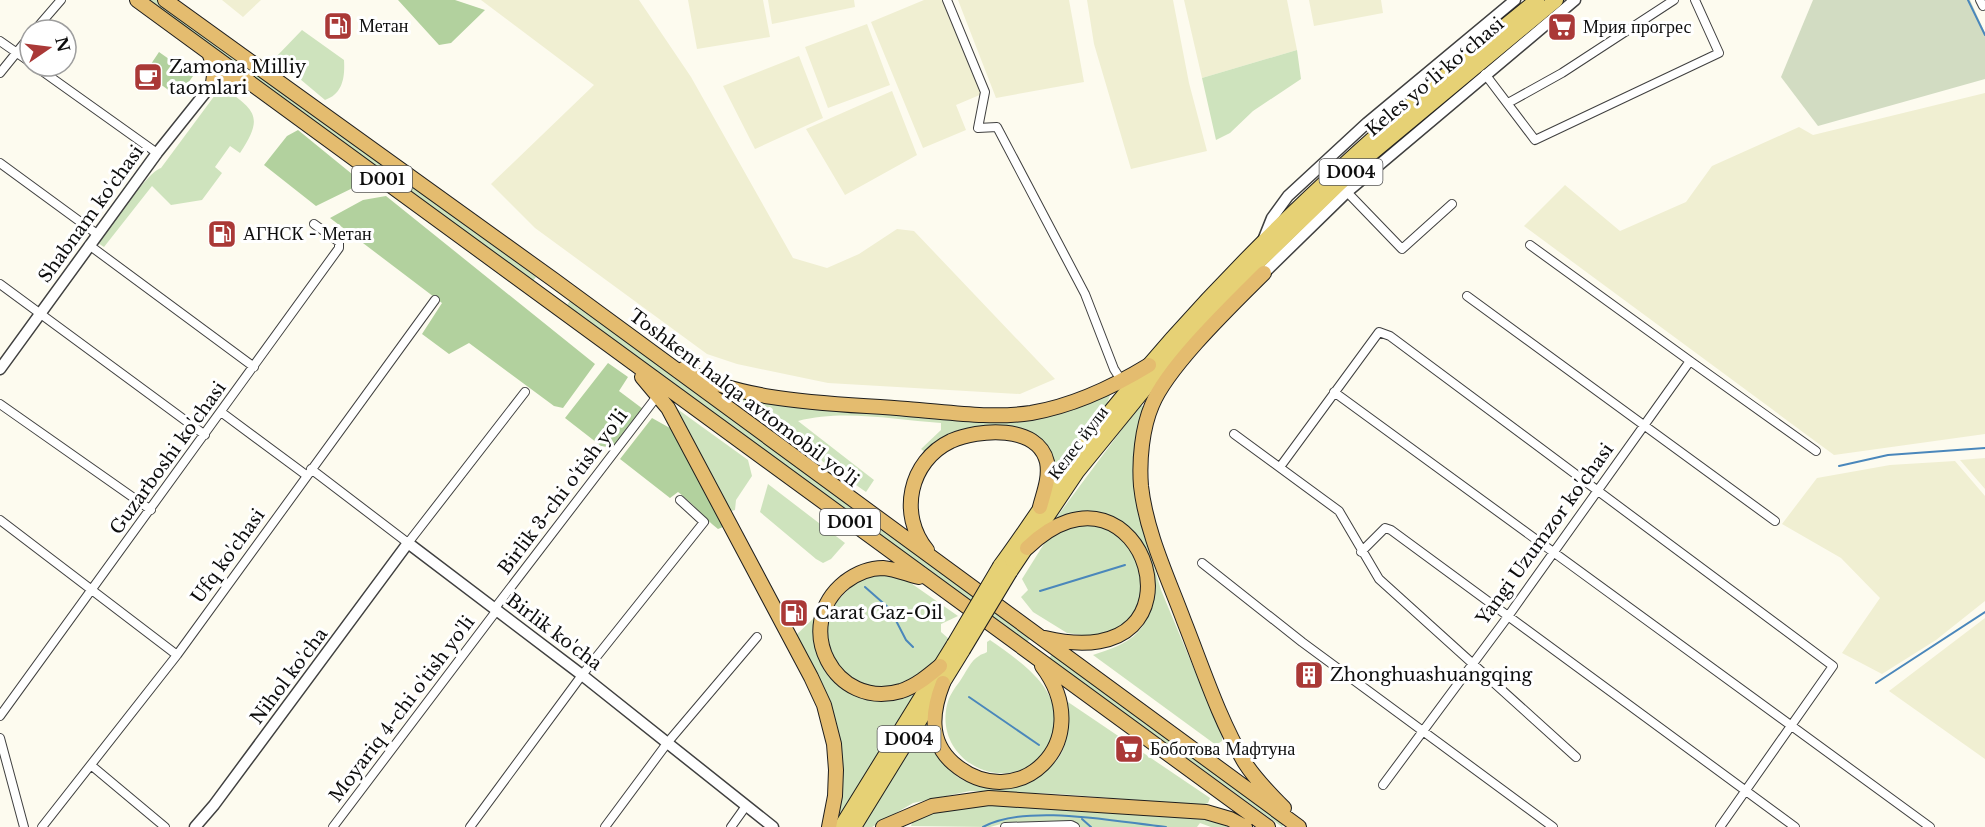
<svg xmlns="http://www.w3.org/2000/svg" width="1985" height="827" font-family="'Libre Baskerville',serif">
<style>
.farmland{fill:#f0efd2}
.green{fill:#cee3bd}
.forest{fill:#b2d19e}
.cemetery{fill:#d2dcc2}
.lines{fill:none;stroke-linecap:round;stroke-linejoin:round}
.stream{stroke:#4a87bb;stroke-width:2}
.minor-casing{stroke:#404040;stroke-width:10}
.tertiary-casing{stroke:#404040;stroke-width:13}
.primary-casing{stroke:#1e1e1e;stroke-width:16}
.trunk-casing{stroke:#1e1e1e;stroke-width:16}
.minor{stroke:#fff;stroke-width:8}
.tertiary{stroke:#fff;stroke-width:10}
.primary{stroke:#e6d175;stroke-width:14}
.trunk{stroke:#e4bc6f;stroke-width:14}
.primary-bridge-casing{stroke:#1e1e1e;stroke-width:16;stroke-linecap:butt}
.primary-bridge{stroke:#e6d175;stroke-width:14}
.labels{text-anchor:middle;stroke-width:6;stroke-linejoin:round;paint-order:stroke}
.shield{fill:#fff;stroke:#565656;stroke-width:1.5}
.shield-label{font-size:16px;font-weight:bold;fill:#0d0d0d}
.poi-label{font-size:18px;fill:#0d0d0d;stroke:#fff;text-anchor:start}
.street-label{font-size:18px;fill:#0d0d0d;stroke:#fff}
</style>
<rect width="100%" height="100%" fill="#fdfbef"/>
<path class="farmland" d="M222,0H261L243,17Z
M481,0H639L691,77L793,258L827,268L859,254L897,229L914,231L1055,379L1020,394L828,383L737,364L707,354L535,228L491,184L594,85Z
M688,0H763L770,37L697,49Z
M768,0H854L855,7L772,24Z
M924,0H943L982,94L956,105L966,130L923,148L871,22Z
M958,0H1069L1084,82L996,98Z
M1087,0H1173L1189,83L1207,151L1131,169L1094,44Z
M1184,0H1287L1297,50L1202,78Z
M1309,0H1381L1383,13L1314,26Z
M867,24L890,85L828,108L805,47Z
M799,56L823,118L755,149L723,86Z
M892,91L917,155L845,195L806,129Z
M1985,93V434L1834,455L1524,226L1565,185L1620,231L1686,202L1712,166L1799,127L1813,135Z
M1985,458V489L1960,460Z
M1955,461L1985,496V601L1936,640L1882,674L1842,653L1880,598L1841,558L1782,524L1817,478L1890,465Z
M1985,618V759L1889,691Z"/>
<path class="green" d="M148,0H157L536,277L533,281Z
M302,30L344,60C345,77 343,94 325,100L275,58Z
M1297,50L1301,79L1253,111L1230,133L1216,140L1202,78Z
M225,89C257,111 263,118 240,153L230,146L215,167L222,173L202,200L171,205L152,186L104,247L98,243C109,229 148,171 161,168L218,91Z
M570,301L1031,638L1027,642L567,305Z
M1112,390L1106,406L1051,478L1052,468L1011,429L926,453L921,449L941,430V423C895,420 843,409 798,421L874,480L866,492L727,394L962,420L1019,421Z
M669,403L748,460L752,476L736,500L735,510L728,512Z
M1140,405L1146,407L1142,526L1161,590L1222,736V741L1216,745L1093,655C1108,650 1127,644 1138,632C1174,592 1147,519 1093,513C1079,511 1065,517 1053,522Z
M768,484L845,543L831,559L823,563L816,559L760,512Z
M1083,522L1098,523L1121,534L1141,562L1142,599L1134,616L1104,638L1067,633L1033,612L1021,597L1028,590L1022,579L1047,539Z
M886,573L905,579L958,616L941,624V632L949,639C893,743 785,655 843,595C857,581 866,575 886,573Z
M815,617C807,684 857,711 917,692L836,822L841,768L794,637Z
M990,640C1022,663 1066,690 1052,736C1050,741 1049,749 1046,753C1044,756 1039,759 1035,762C995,793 935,756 947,705C949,696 954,689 960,681C965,674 971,660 979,656C981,654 984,654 987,652V642Z
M1052,654L1284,824L1282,827L1049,658Z
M1068,702L1210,798L1208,803L1202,805L1059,794L970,791L913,803L872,827H862L928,719C934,744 945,782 978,784C987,785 1000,779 1010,777C1020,775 1036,774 1046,769C1069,757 1070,724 1068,702Z
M971,803L1203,816L1228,827H1211L1200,823L1197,827H1077L1072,823L1001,824L990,827L911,826L914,817Z"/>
<path class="forest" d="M398,0H455L485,10L451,43L439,45Z
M159,52L193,76L178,97L145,73Z
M298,130L363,183L316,206L264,165L287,136Z
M386,196L595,364L563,408L554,406L469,343L449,354L422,334L442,303L330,218L363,200Z
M608,363L628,377L619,391L643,409L613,448L601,446L565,418Z
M652,418L677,432L723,527L718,529C704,518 693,503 678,492L670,498L620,459Z"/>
<path class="cemetery" d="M1813,0H1970L1985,33V79L1818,126L1781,77Z"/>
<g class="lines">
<path class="stream" d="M1968,0L1985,35
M1839,466L1888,455L1985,448
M865,587L890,609L906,640L913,647
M1040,591L1125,565
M1876,683L1985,612
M969,697L1039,745
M1082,819L1091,827
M983,827C1027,803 1117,822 1166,827"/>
<g class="minor-casing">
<path id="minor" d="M947,0L985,92L978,128L997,127L1085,294L1114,369L1121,380
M1980,0L1983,6
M35,30L61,0
M0,41L30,62
M35,66L157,153
M0,73L30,36
M1485,74L1535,140L1719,53L1695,0
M1508,103L1562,73L1674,0
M0,163L97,234
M1347,192L1402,249L1452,204
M89,245L254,367
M0,284L205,435
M1467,296L1775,521
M1690,361L1816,451
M1334,392L1930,827
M0,404L151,510
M221,412L306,475
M1234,434L1339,511L1379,579L1576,757
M1280,467L1379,332L1390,336L1833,666L1720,827
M311,469L408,543L525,392
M0,520L177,655
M1361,552L1385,528L1391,530L1795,827
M1202,563L1302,642L1553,827
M495,608L658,395
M0,716L339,248V242L314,224
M0,738L24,827
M92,766L165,827
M1383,785L1509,615L1690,361L1530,245
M42,827L177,655L435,300
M333,827L497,610
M470,827L582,675L704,522L680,500
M605,827L668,742L757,637
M731,827L746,806
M1005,827L1071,825L1075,827"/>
</g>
<g class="tertiary-casing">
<path id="tertiary" d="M1264,238L1272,218L1288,196L1367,123L1515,0
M1264,273L1347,192L1575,0
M0,369L157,153L213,83
M195,827L214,805L408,543L582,675L773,827"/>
</g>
<g class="primary-casing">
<path id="primary" d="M1000,566C1036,517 1067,466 1105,418C1231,260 1380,126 1537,0
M1010,572L1077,472L1161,369L1239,281L1367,157L1556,0
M841,827L954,644
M854,827L963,650"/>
</g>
<g class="trunk-casing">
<path id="trunk" d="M137,0L1268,827
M165,0L554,280L1299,827
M209,53L215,68L213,83L228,77L244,79
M1264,273C1233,304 1168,366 1152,405C1142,428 1139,461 1141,486C1146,532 1168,578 1184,621C1203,669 1219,719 1245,763C1256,780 1270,794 1284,808
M683,369C745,404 838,403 907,409C948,412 990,419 1031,413C1072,406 1113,387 1149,365
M642,377L668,408L677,425L811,677L824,705L834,744L836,770L835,796L829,827
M1027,548C1143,436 1220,679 1045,638
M927,550C898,515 909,461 951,441C978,429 1038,424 1047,462C1050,477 1044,492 1040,507
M919,577C907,574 895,569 883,568C869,568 857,573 845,582C790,626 835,711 901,691C916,686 928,676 940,666
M943,683C932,711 928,741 953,763C1016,818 1100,743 1042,666
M883,827L932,806L989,798L1206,812L1230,819L1245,827"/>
</g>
<use href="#minor" class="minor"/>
<use href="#tertiary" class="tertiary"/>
<use href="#primary" class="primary"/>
<use href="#trunk" class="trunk"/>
<g class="primary-bridge-casing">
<path id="primary-bridge" d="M954,644L1000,566
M963,650L1010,572"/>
</g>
<use href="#primary-bridge" class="primary-bridge"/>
</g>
<defs>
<g id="fuel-square" transform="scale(1.5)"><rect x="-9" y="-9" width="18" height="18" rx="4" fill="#aa3937" stroke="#fff"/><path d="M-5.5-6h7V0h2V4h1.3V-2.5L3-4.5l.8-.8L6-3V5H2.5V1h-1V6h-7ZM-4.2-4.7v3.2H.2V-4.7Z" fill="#fff"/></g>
<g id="supermarket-square" transform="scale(1.5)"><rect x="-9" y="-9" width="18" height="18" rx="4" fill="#aa3937" stroke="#fff"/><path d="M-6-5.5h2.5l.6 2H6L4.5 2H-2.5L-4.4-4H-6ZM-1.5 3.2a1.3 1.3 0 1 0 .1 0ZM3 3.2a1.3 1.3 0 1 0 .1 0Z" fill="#fff"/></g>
<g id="cafe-square" transform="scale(1.5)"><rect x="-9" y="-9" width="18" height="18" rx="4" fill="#aa3937" stroke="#fff"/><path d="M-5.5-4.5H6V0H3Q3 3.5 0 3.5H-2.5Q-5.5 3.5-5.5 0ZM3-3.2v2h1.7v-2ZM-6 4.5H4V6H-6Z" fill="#fff"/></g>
<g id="building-square" transform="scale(1.5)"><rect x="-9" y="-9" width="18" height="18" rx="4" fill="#aa3937" stroke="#fff"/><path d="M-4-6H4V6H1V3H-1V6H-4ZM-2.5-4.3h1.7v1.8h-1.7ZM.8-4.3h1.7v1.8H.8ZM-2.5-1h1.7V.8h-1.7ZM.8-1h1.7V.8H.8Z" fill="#fff"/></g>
</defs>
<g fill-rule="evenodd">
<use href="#fuel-square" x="338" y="26"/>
<use href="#supermarket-square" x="1562" y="27"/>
<use href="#cafe-square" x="148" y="77"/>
<use href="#fuel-square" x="222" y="234"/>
<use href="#fuel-square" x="794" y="613"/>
<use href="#building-square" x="1309" y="675"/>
<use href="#supermarket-square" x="1129" y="749"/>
</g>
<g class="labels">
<g class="shield">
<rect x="1319.5" y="159" width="63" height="26" rx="4.5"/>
<rect x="352" y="166" width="60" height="26" rx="4.5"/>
<rect x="820" y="509" width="60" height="26" rx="4.5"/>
<rect x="877.5" y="726" width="63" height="26" rx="4.5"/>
</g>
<g class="shield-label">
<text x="1351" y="178">D004</text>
<text x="382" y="185">D001</text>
<text x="850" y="528">D001</text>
<text x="909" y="745">D004</text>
</g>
<g class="poi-label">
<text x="359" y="32">Метан</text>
<text x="1583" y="33">Мрия прогрес</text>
<text x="169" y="73">Zamona Milliy<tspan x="169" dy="21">taomlari</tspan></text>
<text x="243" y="240">АГНСК - Метан</text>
<text x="815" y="619">Carat Gaz-Oil</text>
<text x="1330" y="681">Zhonghuashuangqing</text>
<text x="1150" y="755">Боботова Мафтуна</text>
</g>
<g class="street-label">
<text transform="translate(1435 77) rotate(-40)" y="6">Keles yoʻli koʻchasi</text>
<text transform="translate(91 214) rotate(-54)" y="6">Shabnam ko'chasi</text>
<text transform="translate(744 398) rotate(37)" y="6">Toshkent halqa avtomobil yo'li</text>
<text transform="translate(1078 443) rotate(-53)" y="6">Келес йули</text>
<text transform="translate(168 458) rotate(-54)" y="6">Guzarboshi ko'chasi</text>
<text transform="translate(563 492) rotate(-53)" y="6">Birlik 3-chi o'tish yo'li</text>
<text transform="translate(1545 534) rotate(-54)" y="6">Yangi Uzumzor ko'chasi</text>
<text transform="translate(228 556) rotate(-54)" y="6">Ufq ko'chasi</text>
<text transform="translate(554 632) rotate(37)" y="6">Birlik ko'cha</text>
<text transform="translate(289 676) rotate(-53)" y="6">Nihol ko'cha</text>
<text transform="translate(402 709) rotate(-53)" y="6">Moyariq 4-chi o'tish yo'li</text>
</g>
</g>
<g transform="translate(48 48) rotate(76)"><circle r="28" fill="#ffffff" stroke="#9e9e9e" stroke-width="1.5"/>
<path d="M0-4.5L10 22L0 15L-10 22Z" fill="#aa3937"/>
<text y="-9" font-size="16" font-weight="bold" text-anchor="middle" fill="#0d0d0d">N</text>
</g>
</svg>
